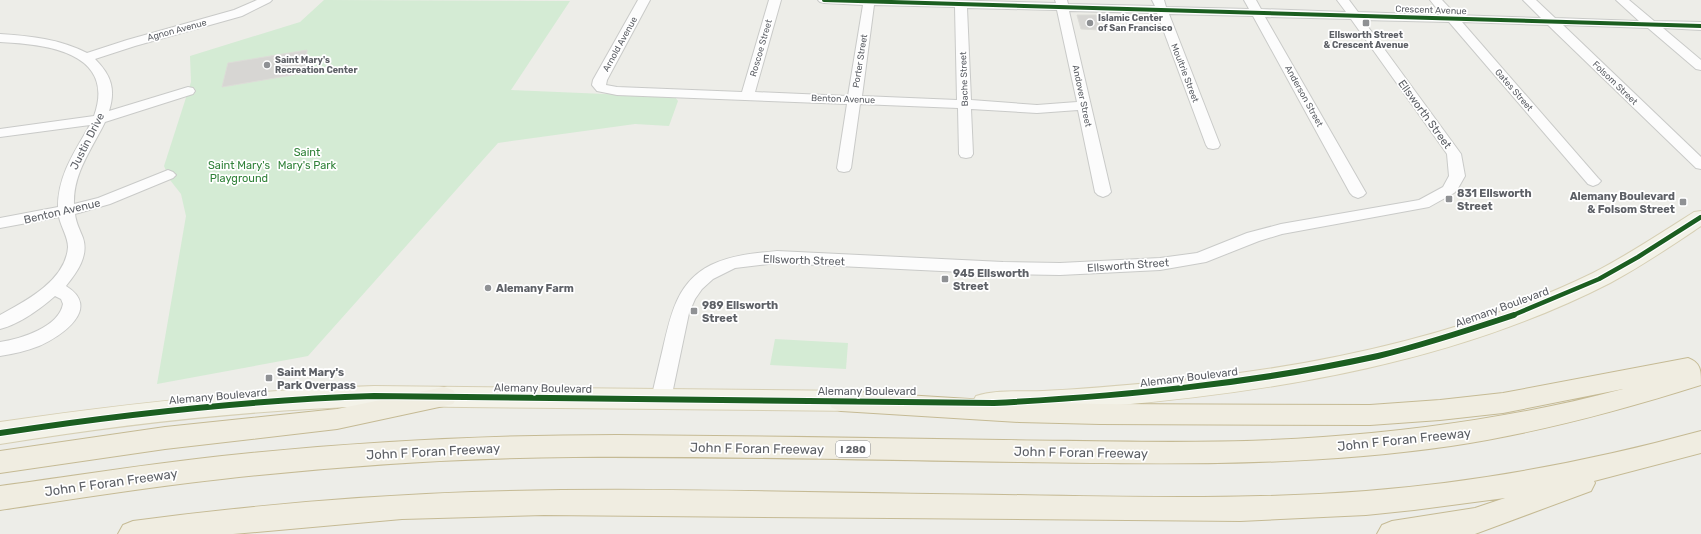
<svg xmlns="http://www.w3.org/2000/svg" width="1701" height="534" font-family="Rubik,sans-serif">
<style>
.green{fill:#d4ebd4}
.building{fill:#d7d6d3;stroke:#dcdcd7}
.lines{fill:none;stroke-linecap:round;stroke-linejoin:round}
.minor-casing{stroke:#c9cac8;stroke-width:2}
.major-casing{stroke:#d6cfb4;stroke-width:2}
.highway-casing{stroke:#c5ba94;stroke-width:2}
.minor{fill:#fcfcfc;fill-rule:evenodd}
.major{fill:#f3f2e8;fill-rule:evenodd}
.highway{fill:#f0ede1;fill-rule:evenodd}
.cycleway-far2-casing{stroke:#fff;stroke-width:6}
.cycleway-far1-casing{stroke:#fff;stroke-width:7}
.cycleway-casing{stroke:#fff;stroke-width:8}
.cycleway-far2{stroke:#1b5e20;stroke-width:4}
.cycleway-far1{stroke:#1b5e20;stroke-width:4.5}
.cycleway{stroke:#1b5e20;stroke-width:6}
.poi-dot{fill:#8f9194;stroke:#fff;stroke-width:1.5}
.labels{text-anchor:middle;stroke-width:3.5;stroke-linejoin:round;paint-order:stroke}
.far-street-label{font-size:9px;fill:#5d6066;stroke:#fff}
.far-poi-label{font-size:9px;font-weight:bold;fill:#5d6066;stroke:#fff;text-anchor:start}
.shield{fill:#fff;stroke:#8e9094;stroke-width:1}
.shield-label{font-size:10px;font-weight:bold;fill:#5d6066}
.street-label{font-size:11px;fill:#5d6066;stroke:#fff}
.park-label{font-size:11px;fill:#308239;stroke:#fff}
.poi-label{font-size:11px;font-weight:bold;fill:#5d6066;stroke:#fff;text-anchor:start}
.near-street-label{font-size:13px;fill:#5d6066;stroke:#fff}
</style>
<rect width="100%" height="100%" fill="#edede8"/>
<path class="green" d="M324,0L570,1L511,90L675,97L678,101L669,126L635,124L498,143L308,356L157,384L186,216L181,194L170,180L164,166L191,82L190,56L300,22Z
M775,339L848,343L846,369L770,365Z"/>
<path class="building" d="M1077,15H1096L1100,30L1081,29Z
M307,50L305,73L222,87L228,63Z"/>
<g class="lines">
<g class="minor-casing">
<path id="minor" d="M257,0H272L270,2L242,16L135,46L95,59C111,75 116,89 109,111L188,87L193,88L195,91L193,94L105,122C92,149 73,173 74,204L98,198L168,170L173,172L176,175L173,178L110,204L75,214C76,223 80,230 83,238C89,256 77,272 66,286C102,308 62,336 39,346C26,351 13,354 0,356V342C21,339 59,327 63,304L61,299L55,296C40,309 20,324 0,329V315C26,301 66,280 68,247C68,237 61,227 59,217L0,228V218L58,207C58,175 75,151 90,125L0,137V129L94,116C117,52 45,44 0,42V34C30,36 60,39 87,53L127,40L234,10Z
M638,0H650L607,80L606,85L617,87L742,92L769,0H781L755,92L848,96L863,5L824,3L820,2L818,0H941L1056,3L1055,0H1067L1068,4L1155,6L1152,0H1164L1166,7L1249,9L1244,0H1256L1261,9L1346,12L1337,0H1349L1358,12L1442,15L1430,0H1442L1456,15L1541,18L1523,0H1536L1555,18L1639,21L1616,0H1629L1654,21L1701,22V30L1663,28L1701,60V70L1696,69L1648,28L1563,25L1701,157V169L1696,168L1548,25L1462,22L1598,178L1601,181L1598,184L1593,186L1588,184L1449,22L1363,20L1461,154L1465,176L1457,190L1454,193L1429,207L1282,234L1259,241L1206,262L1160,270L1060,275L1003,274L777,263L735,268L713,279L702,289L695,299L689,313L671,399L668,404L661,407L654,404L651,399C655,382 659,365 663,348C671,314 677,282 711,265C731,255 755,253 777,251L1003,262L1060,263L1160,258L1197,253L1247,233L1281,224L1419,200L1443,187L1449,176L1447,154L1351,19L1265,17L1366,193L1363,196L1358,198L1353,196L1350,193L1253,16L1169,14L1220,145L1218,148L1213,149L1208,148L1206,145L1157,13L1069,11L1111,192L1108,195L1103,197L1098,195L1095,192L1078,110L1037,113L971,109L973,154L971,157L966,158L961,157L959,154L958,108L860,104L851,168L849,171L844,172L839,171L837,168L847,104L617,95L597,91L592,85L593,80ZM874,5L955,7L957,100L862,96ZM967,8L1057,10L1077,102L1037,105L971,100Z"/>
</g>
<g class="major-casing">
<path id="major" d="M1701,211V226C1671,246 1642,266 1610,283C1456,362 1280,391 1109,406C1081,409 1053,411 1025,412C1009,413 991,415 976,410L972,403L976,396C997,389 1022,392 1043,391C1090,389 1136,384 1183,380C1323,365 1466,335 1593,273C1628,255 1661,233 1694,212Z
M374,386L858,391L867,394L871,401L867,408L858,411L374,406C248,410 124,424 0,444V422C124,404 248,390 374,386Z"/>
</g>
<g class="highway-casing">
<path id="highway" d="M1688,358C1701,363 1701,370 1701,385C1619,411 1536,433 1451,446C1308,467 1165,464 1021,462C872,460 723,456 574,457C456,458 338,466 222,479C147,487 74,499 0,510V486C74,476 148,464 222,456C353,442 485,435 617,435C746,436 874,438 1003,440C1110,441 1216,445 1323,437C1425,430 1525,415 1623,389L1503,413L1440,420L1370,425L1100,424L1019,422L841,411L832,408L828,401L832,394L841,391L1019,402L1100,404L1370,405L1440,400L1503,393Z
M444,387L453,390L457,397L453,404L337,429L165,449L0,473V451L165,427L337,409Z
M1701,431V453L1594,481L1595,483L1591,491L1475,534H1377L1382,525L1392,521L1475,508L1505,498L1414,510L1366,515L1240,521L544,515L402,519L233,534H118L123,525L133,521C246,506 358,496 472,492C625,487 778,492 931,494C1076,495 1222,502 1366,491C1480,482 1591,461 1701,431Z"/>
</g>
<use href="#minor" class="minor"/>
<use href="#major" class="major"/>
<use href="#highway" class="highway"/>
<g class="cycleway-far2-casing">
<path id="cycleway-far2" d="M824,0L1701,26"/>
</g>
<g class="cycleway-far1-casing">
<path id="cycleway-far1" d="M1511,316L1599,279L1638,257L1701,217"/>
</g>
<g class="cycleway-casing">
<path id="cycleway" d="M0,433C124,414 248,400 374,396L994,403C1123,396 1251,384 1378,356C1424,345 1469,330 1514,315"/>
</g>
<use href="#cycleway-far2" class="cycleway-far2"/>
<use href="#cycleway-far1" class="cycleway-far1"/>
<use href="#cycleway" class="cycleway"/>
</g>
<g class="poi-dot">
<circle cx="1090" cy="23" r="4"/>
<rect x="1362" y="19" width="8" height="8" rx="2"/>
<circle cx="267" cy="65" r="4"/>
<rect x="1445" y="195" width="8" height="8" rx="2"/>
<rect x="1679" y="198" width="8" height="8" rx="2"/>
<rect x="941" y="275" width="8" height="8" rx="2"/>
<circle cx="488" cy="288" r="4"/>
<rect x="690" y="307" width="8" height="8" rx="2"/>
<rect x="265" y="374" width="8" height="8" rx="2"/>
</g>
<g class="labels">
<g class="far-street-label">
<text transform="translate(1431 10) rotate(2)" y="3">Crescent Avenue</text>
<text transform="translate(177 30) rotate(-15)" y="3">Agnon Avenue</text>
<text transform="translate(620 44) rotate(-61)" y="3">Arnold Avenue</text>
<text transform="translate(761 48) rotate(-74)" y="3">Roscoe Street</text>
<text transform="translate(860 61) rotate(-81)" y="3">Porter Street</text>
<text transform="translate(1185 73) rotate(69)" y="3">Moultrie Street</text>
<text transform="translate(964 79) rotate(-92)" y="3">Bache Street</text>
<text transform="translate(1615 83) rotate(44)" y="3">Folsom Street</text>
<text transform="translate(1514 90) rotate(49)" y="3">Gates Street</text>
<text transform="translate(1082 96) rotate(78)" y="3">Andover Street</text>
<text transform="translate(1304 96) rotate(61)" y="3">Anderson Street</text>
<text transform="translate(843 99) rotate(2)" y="3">Benton Avenue</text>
</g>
<g class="far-poi-label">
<text x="1098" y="21">Islamic Center<tspan x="1098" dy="10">of San Francisco</tspan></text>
<text x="1366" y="38" text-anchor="middle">Ellsworth Street<tspan x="1366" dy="10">&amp; Crescent Avenue</tspan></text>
<text x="275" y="63">Saint Mary's<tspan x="275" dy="10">Recreation Center</tspan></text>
</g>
<rect class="shield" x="836" y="441" width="34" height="16" rx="3"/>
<g class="shield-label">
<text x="853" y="453">I 280</text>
</g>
<g class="street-label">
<text transform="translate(1425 114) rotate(54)" y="4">Ellsworth Street</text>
<text transform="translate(87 141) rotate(-63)" y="4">Justin Drive</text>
<text transform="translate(62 211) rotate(-13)" y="4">Benton Avenue</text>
<text transform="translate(804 260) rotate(2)" y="4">Ellsworth Street</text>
<text transform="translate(1128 265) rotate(-4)" y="4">Ellsworth Street</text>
<text transform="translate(1502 307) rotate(-20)" y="4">Alemany Boulevard</text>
<text transform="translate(1189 377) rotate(-7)" y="4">Alemany Boulevard</text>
<text transform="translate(543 388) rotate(1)" y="4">Alemany Boulevard</text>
<text x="867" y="395">Alemany Boulevard</text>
<text transform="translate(218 396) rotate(-5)" y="4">Alemany Boulevard</text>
</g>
<g class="park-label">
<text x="307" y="156">Saint<tspan x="307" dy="13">Mary's Park</tspan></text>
<text x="239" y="169">Saint Mary's<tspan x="239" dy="13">Playground</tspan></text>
</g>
<g class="poi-label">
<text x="1457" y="197">831 Ellsworth<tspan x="1457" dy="13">Street</tspan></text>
<text x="1675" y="200" text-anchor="end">Alemany Boulevard<tspan x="1675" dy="13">&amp; Folsom Street</tspan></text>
<text x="953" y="277">945 Ellsworth<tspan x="953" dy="13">Street</tspan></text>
<text x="496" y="292">Alemany Farm</text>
<text x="702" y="309">989 Ellsworth<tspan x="702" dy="13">Street</tspan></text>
<text x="277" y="376">Saint Mary's<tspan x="277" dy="13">Park Overpass</tspan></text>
</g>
<g class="near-street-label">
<text transform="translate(1404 439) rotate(-6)" y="5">John F Foran Freeway</text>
<text transform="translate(757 448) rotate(1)" y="5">John F Foran Freeway</text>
<text transform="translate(433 451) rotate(-3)" y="5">John F Foran Freeway</text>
<text transform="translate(1081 452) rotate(1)" y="5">John F Foran Freeway</text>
<text transform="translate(111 482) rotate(-8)" y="5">John F Foran Freeway</text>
</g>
</g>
</svg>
